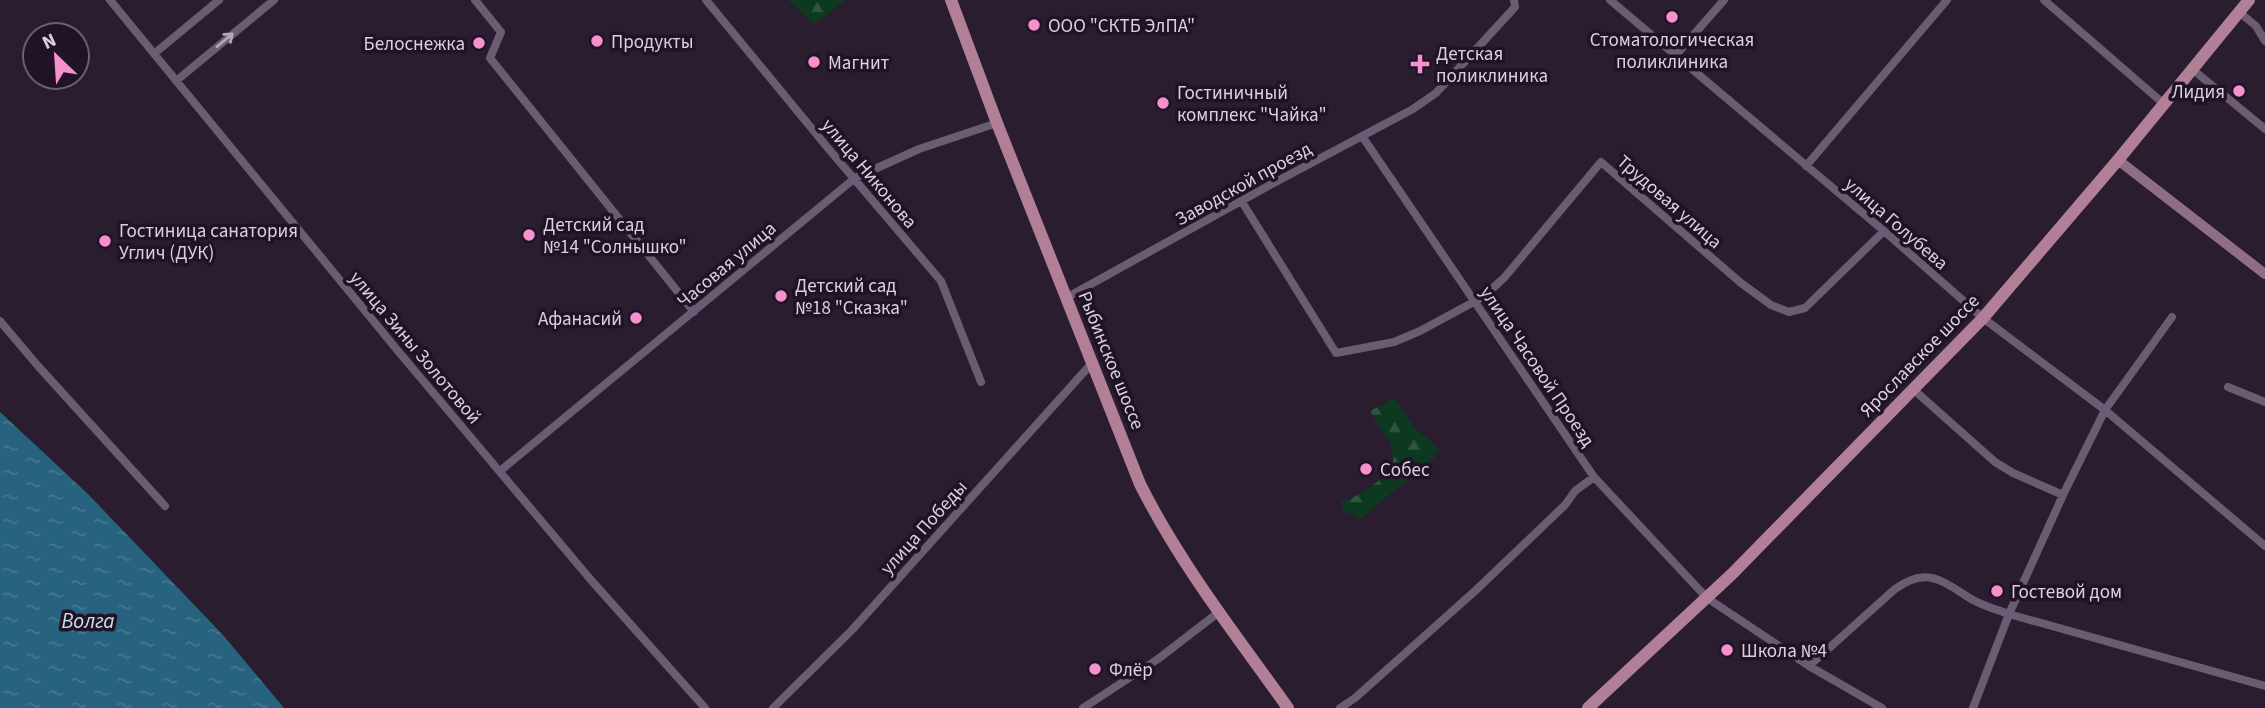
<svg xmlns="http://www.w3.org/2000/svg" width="2265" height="708" font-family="'Source Sans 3',sans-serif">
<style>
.forest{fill:url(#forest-firs)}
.water{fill:url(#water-ripples)}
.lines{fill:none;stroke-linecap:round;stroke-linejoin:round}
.minor{stroke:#6b5c73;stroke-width:8}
.secondary{stroke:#8e6e85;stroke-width:10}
.primary{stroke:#b18097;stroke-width:12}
.oneway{stroke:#b3a8b9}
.poi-dot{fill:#f690cf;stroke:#201326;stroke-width:2.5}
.labels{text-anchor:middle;stroke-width:7;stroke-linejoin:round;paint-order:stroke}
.poi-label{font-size:19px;fill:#dad1de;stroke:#201326;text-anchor:start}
.street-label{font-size:19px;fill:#dad1de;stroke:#201326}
.water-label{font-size:21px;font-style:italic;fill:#c9e1ee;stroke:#201326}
</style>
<defs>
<pattern id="forest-firs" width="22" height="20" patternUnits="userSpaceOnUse" patternTransform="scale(1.75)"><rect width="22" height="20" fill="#0c3920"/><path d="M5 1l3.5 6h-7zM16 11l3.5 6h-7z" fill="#2f5540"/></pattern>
<pattern id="water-ripples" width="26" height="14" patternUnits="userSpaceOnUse" patternTransform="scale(1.75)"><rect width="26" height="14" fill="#27627f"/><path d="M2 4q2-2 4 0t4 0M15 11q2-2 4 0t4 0" fill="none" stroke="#467791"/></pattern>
</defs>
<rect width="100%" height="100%" fill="#2a1d30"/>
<path class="forest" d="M788,0H846L814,24Z
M1395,398L1413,426L1440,450L1428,463L1360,519L1344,511L1341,502C1360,497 1378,481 1394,469L1391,445L1370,411Z"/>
<path class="water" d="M0,412L88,494L223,635L284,708H0Z"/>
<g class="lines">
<path class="minor" d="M110,0L398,351L591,580L705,708
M475,0L501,32L490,58L694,312
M706,0L827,147L941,281L981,382
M1610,0L1884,231L1983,318L2105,410L2265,546
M2044,0L2164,104
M2239,12L2256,26L2265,41
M155,53L219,0
M1675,56L1724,0
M2192,69L2265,129
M176,81L274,0
M1362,136L1594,477L1707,598L1809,666L1882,708
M1806,166L1947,0
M1242,202L1336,353L1394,342L1420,331L1483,297L1504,278L1601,162L1741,283L1771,305L1789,312L1805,308L1884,231
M1066,298L1270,185L1413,109L1436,93L1515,7L1514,0
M0,321L38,366L165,506
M2228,387L2265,402
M1914,390L1995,462L2013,473L2063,495
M500,471L855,178L919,149L997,123
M1809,666L1895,589C1928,565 1943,582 1973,600C1984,606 1997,610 2009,614L2265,686
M773,708L852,630L1092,363
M1083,708L1158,659L1219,612
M1340,708L1355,698L1475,591L1565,505L1575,491L1594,477
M1973,708L2009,614L2063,495L2105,410L2172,317"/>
<path class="secondary" d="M2118,160L2265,274"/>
<path class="primary" d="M951,0L997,123L1140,484C1180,564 1236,635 1288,708
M1588,708L1732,574L1983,318L2118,160L2249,0"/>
</g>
<defs><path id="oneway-shaft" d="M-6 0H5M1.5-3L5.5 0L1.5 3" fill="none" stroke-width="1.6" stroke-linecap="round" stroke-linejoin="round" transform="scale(1.75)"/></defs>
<use class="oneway" href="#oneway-shaft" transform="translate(225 40) rotate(-40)"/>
<g class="poi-dot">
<circle cx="1672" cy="17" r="7"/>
<circle cx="1034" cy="25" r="7"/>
<circle cx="597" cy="41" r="7"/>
<circle cx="479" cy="43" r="7"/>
<circle cx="814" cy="62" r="7"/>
<path d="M1416.5 53.5h7v7h7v7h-7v7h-7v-7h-7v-7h7z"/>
<circle cx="2239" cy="91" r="7"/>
<circle cx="1163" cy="103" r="7"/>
<circle cx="529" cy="235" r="7"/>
<circle cx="105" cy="241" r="7"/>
<circle cx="781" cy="296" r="7"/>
<circle cx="636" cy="318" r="7"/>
<circle cx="1366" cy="469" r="7"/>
<circle cx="1997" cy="591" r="7"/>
<circle cx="1727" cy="650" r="7"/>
<circle cx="1095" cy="669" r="7"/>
</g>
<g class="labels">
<g class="poi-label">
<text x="1048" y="32">ООО "СКТБ ЭлПА"</text>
<text x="1672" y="46" text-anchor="middle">Стоматологическая<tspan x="1672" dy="22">поликлиника</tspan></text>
<text x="611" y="48">Продукты</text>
<text x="465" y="50" text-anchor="end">Белоснежка</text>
<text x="1436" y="60">Детская<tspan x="1436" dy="22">поликлиника</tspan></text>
<text x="828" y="69">Магнит</text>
<text x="2225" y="98" text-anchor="end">Лидия</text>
<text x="1177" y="99">Гостиничный<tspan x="1177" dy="22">комплекс "Чайка"</tspan></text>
<text x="543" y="231">Детский сад<tspan x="543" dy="22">№14 "Солнышко"</tspan></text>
<text x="119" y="237">Гостиница санатория<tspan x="119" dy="22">Углич (ДУК)</tspan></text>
<text x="795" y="292">Детский сад<tspan x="795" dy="22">№18 "Сказка"</tspan></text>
<text x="622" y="325" text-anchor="end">Афанасий</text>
<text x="1380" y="476">Собес</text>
<text x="2011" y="598">Гостевой дом</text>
<text x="1741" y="657">Школа №4</text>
<text x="1109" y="676">Флёр</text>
</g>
<g class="street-label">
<text transform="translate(870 173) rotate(50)" y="7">улица Никонова</text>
<text transform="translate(1243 183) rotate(-29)" y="7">Заводской проезд</text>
<text transform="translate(1670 201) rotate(41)" y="7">Трудовая улица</text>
<text transform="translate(1897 223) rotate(41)" y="7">улица Голубева</text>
<text transform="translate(726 264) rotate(-40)" y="7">Часовая улица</text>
<text transform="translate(416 347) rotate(50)" y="7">улица Зины Золотовой</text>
<text transform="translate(1919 355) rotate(-46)" y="7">Ярославское шоссе</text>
<text transform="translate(1112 360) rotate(68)" y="7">Рыбинское шоссе</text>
<text transform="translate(1538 366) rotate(56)" y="7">улица Часовой Проезд</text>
<text transform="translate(923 527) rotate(-48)" y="7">улица Победы</text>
</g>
<g class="water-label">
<text x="88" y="628">Волга</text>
</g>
</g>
<g transform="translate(56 56) rotate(335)"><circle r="33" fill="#201326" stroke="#6a5f70" stroke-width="2"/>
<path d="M0-5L12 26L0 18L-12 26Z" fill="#f690cf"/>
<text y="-10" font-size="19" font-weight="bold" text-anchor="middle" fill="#dad1de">N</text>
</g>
</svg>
